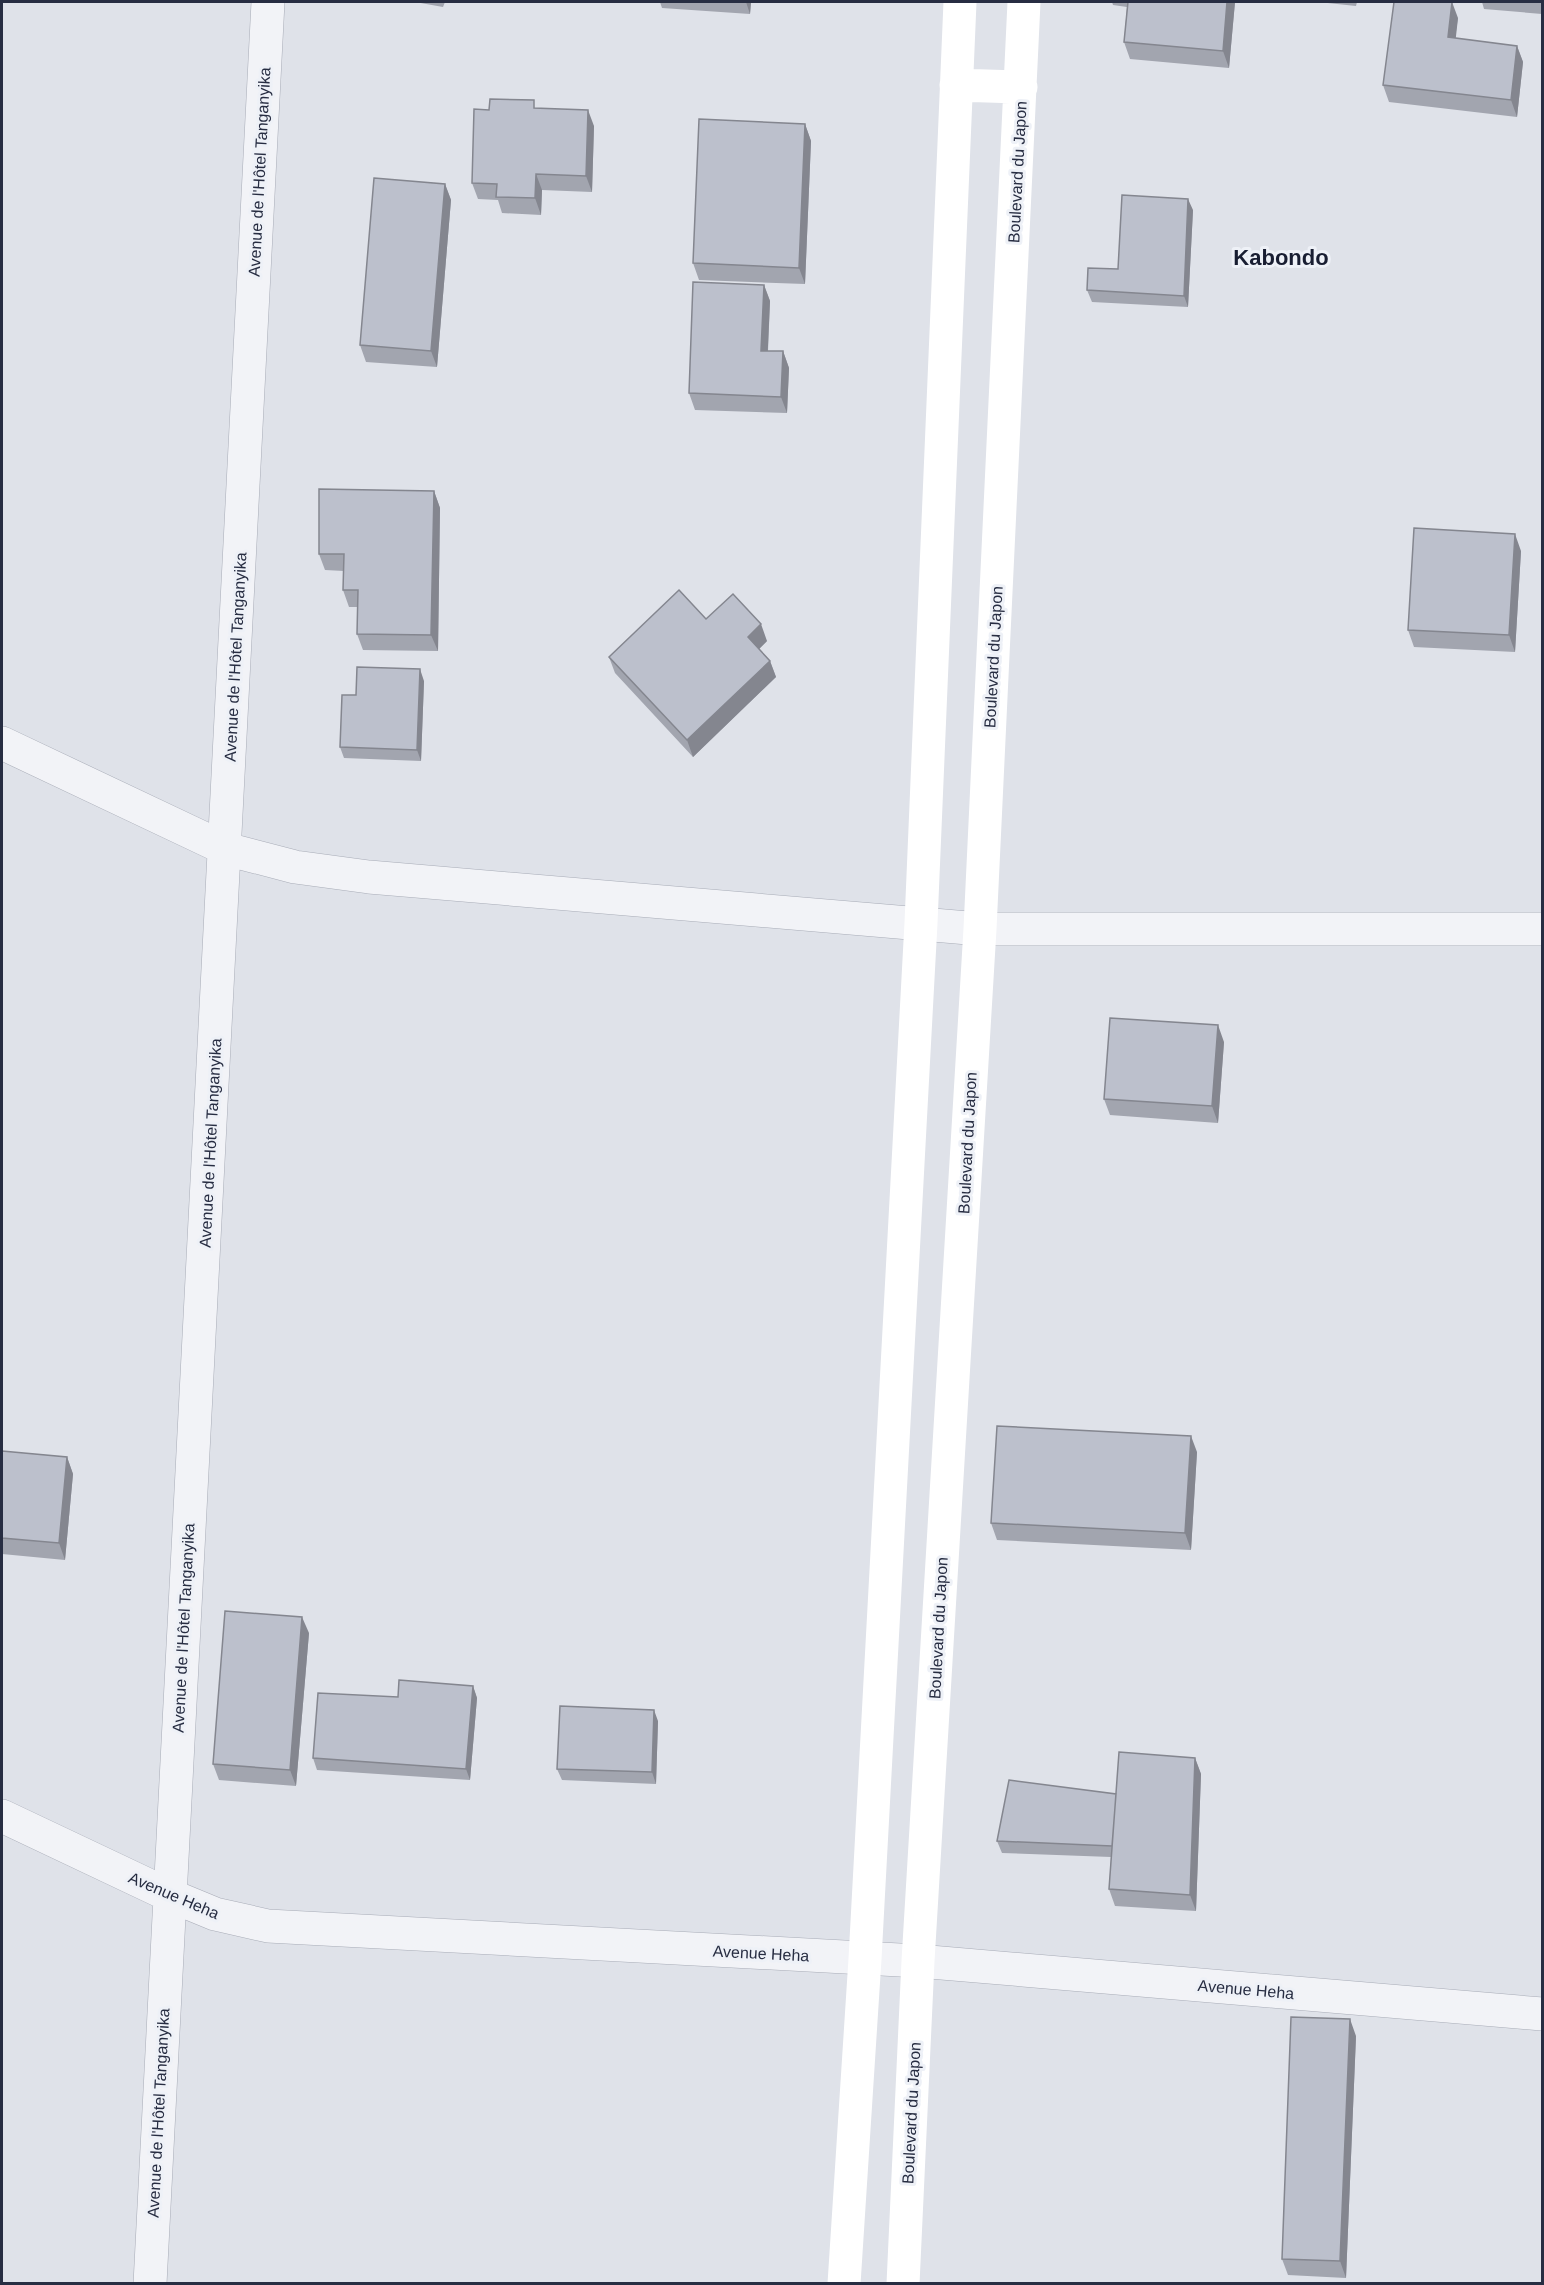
<svg xmlns="http://www.w3.org/2000/svg" width="1544" height="2285" font-family="Helvetica,sans-serif">
<style>
.lines{fill:none;stroke-linecap:round;stroke-linejoin:round}
.minor-casing{stroke:#a8acb7;stroke-width:34}
.minor{stroke:#f2f3f7;stroke-width:33}
.secondary{stroke:#fff;stroke-width:33}
.wall{fill:#a2a5af}
.shaded-wall{fill:#84868f}
.building{fill:#bcc0cc;stroke:#84868f;stroke-width:1.5}
.labels{text-anchor:middle;stroke-width:6;stroke-linejoin:round;paint-order:stroke}
.street-label{font-size:16px;fill:#272d42;stroke:#eef1f7}
.district-label{font-size:22px;font-weight:bold;fill:#191e32;stroke:#eef1f7}
</style>
<rect width="100%" height="100%" fill="#dfe2e9"/>
<g class="lines">
<g class="minor-casing">
<path id="minor" d="M2,743L226,849L295,867L369,877L980,929H1542
M2,1816L169,1895L215,1914L268,1926L918,1961L1542,2014
M150,2284L268,2"/>
</g>
<use href="#minor" class="minor"/>
<path class="secondary" d="M956,85L1021,87
M844,2284L865,1959L921,923L960,2
M903,2284L918,1961L980,929L1024,2"/>
</g>
<path class="wall" d="M415,2H445L443,7Z
M660,2H751L750,14L662,8Z
M1112,2H1235L1229,68L1130,59L1124,42L1127,7L1113,5Z
M1318,2H1357L1356,6Z
M1482,2H1542V14L1484,9Z
M1458,18L1455,38L1517,46L1523,62L1517,117L1389,102L1383,85Z
M537,108L594,126L592,192L542,190L541,215L502,213L498,200L478,199L472,183L489,110Z
M805,124L811,141L805,284L699,280L693,263Z
M445,184L451,200L437,367L366,362L360,345Z
M1193,210L1188,307L1092,302L1087,290L1118,269Z
M764,285L770,301L768,351H783L789,368L787,413L695,410L689,393Z
M434,491L440,508L438,651L363,650L357,634V607H349L343,590L344,571L325,570L319,554Z
M1521,551L1515,652L1414,647L1408,630Z
M706,619L767,641L759,649L770,661L776,677L693,757L615,673L609,657Z
M424,681L421,761L344,758L340,747L356,695Z
M1224,1042L1218,1123L1110,1115L1104,1099Z
M2,1451L67,1457L73,1474L65,1560L2,1554Z
M1197,1452L1191,1550L997,1540L991,1523Z
M309,1633L296,1786L219,1780L213,1764Z
M473,1686L477,1698L470,1780L317,1770L313,1758L398,1697Z
M658,1721L656,1784L562,1780L557,1769Z
M1195,1758L1201,1774L1196,1911L1115,1906L1109,1889L1111,1857L1002,1853L997,1841L1116,1794Z
M1356,2036L1346,2278L1288,2275L1282,2259Z"/>
<path class="shaded-wall" d="M746,2H751L750,14Z
M1227,2H1235L1229,68L1223,51Z
M1452,2L1458,18L1454,54L1448,37Z
M1517,46L1523,62L1517,117L1511,100Z
M588,110L594,126L592,192L586,176Z
M805,124L811,141L805,284L799,268Z
M536,174L542,190L541,215L535,198Z
M445,184L451,200L437,367L431,351Z
M1188,199L1193,210L1188,307L1184,296Z
M764,285L770,301L767,367L761,351Z
M783,351L789,368L787,413L781,397Z
M434,491L440,508L438,651L431,635Z
M1515,534L1521,551L1515,652L1509,635Z
M761,624L767,641L754,654L748,637Z
M770,661L776,677L693,757L687,740Z
M420,669L424,681L421,761L417,750Z
M1218,1025L1224,1042L1218,1123L1212,1106Z
M1191,1436L1197,1452L1191,1550L1185,1533Z
M67,1457L73,1474L65,1560L59,1543Z
M302,1617L309,1633L296,1786L290,1770Z
M473,1686L477,1698L470,1780L466,1769Z
M654,1710L658,1721L656,1784L652,1772Z
M1195,1758L1201,1774L1196,1911L1190,1895Z
M1350,2019L1356,2036L1346,2278L1340,2261Z"/>
<path class="building" d="M1128,2H1227L1223,51L1124,42Z
M1394,2H1452L1448,37L1517,46L1511,100L1383,85Z
M490,99L534,100V108L588,110L586,176L536,174L535,198L496,197L497,184L472,183L474,109L489,110Z
M699,119L805,124L799,268L693,263Z
M374,178L445,184L431,351L360,345Z
M1122,195L1188,199L1184,296L1087,290L1088,268L1118,269Z
M693,282L764,285L761,351H783L781,397L689,393Z
M319,489L434,491L431,635L357,634L358,590H343L344,554H319Z
M1414,528L1515,534L1509,635L1408,630Z
M679,590L706,619L733,594L761,624L748,637L770,661L687,740L609,657Z
M357,667L420,669L417,750L340,747L342,695H356Z
M1110,1018L1218,1025L1212,1106L1104,1099Z
M997,1426L1191,1436L1185,1533L991,1523Z
M2,1451L67,1457L59,1543L2,1538Z
M225,1611L302,1617L290,1770L213,1764Z
M399,1680L473,1686L466,1769L313,1758L318,1693L398,1697Z
M560,1706L654,1710L652,1772L557,1769Z
M1119,1752L1195,1758L1190,1895L1109,1889Z
M1009,1780L1116,1794L1112,1846L997,1841Z
M1291,2017L1350,2019L1340,2261L1282,2259Z"/>
<g class="labels">
<g class="street-label">
<text transform="translate(259 172) rotate(-87)" y="6">Avenue de l'Hôtel Tanganyika</text>
<text transform="translate(1017 172) rotate(-87)" y="6">Boulevard du Japon</text>
<text transform="translate(235 657) rotate(-87)" y="6">Avenue de l'Hôtel Tanganyika</text>
<text transform="translate(993 657) rotate(-87)" y="6">Boulevard du Japon</text>
<text transform="translate(210 1143) rotate(-87)" y="6">Avenue de l'Hôtel Tanganyika</text>
<text transform="translate(967 1143) rotate(-87)" y="6">Boulevard du Japon</text>
<text transform="translate(183 1628) rotate(-87)" y="6">Avenue de l'Hôtel Tanganyika</text>
<text transform="translate(938 1628) rotate(-87)" y="6">Boulevard du Japon</text>
<text transform="translate(174 1895) rotate(23)" y="6">Avenue Heha</text>
<text transform="translate(761 1953) rotate(3)" y="6">Avenue Heha</text>
<text transform="translate(1246 1989) rotate(5)" y="6">Avenue Heha</text>
<text transform="translate(158 2113) rotate(-87)" y="6">Avenue de l'Hôtel Tanganyika</text>
<text transform="translate(911 2113) rotate(-87)" y="6">Boulevard du Japon</text>
</g>
<g class="district-label">
<text x="1281" y="265">Kabondo</text>
</g>
</g>
<rect width="1544" height="2285" fill="none" stroke="#272d42" stroke-width="6"/>
</svg>
